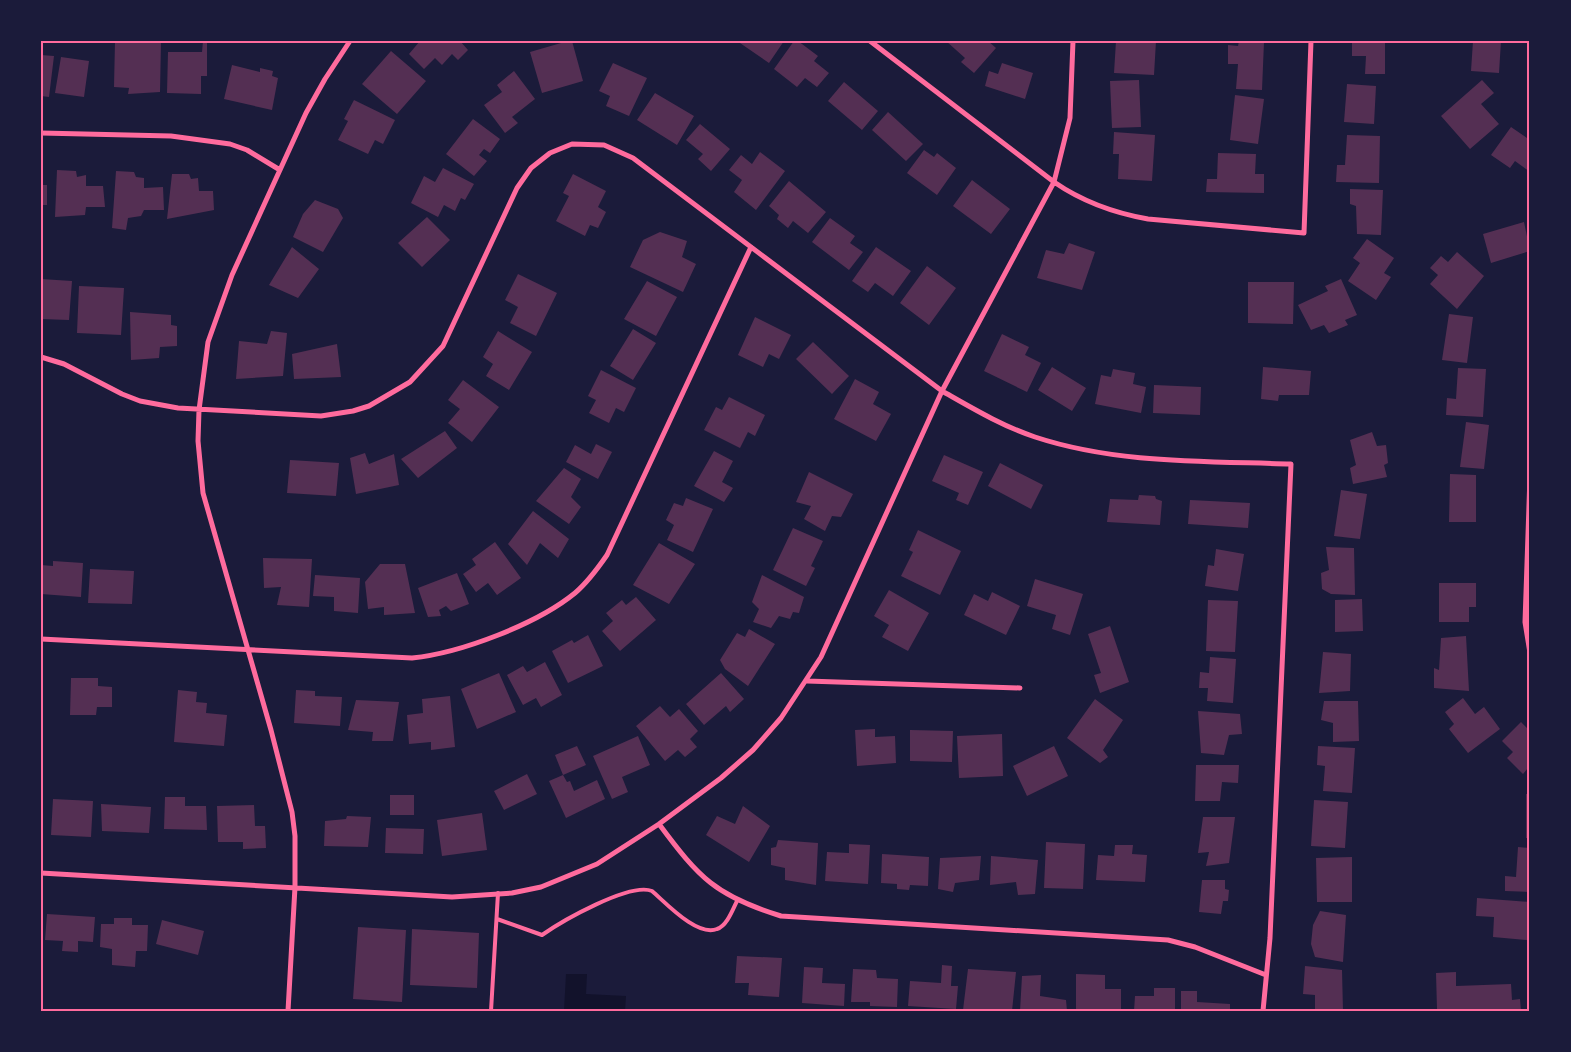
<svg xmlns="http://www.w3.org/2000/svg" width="1571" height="1052" font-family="'Zilla Slab',serif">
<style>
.water{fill:#12122b}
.building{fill:#542f53}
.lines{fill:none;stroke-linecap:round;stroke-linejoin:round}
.service{stroke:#ff6b9d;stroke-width:4}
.minor{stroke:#ff6b9d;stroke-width:5}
.neatline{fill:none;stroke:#ff6b9d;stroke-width:2}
</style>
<rect width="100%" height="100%" fill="#1b1b3a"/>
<path class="water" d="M566,974H587L586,994L626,996L625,1011H564Z"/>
<path class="building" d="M115,41H161L160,92L128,94L129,88L114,87Z
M203,41H207V76H201V94L167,93L168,52H202Z
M420,41H460L468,50L458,60L452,54L442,65L435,58L424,69L409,54Z
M568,41H572L583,81L542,93L530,52Z
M737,41H784L769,63Z
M794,41H798L818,56L814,61L829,73L817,87L805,78L797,87L774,69Z
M946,41H988L996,48L974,73L961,62L965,58Z
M1116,41H1156L1154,75L1114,73Z
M1239,41L1264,42L1262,90L1236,89L1238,64H1228V45L1238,46Z
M1352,41H1385V74H1365L1366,56H1352Z
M1473,41H1501L1499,73L1471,71Z
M391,51L426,81L397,114L362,84Z
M41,55L54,56L49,97L41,96Z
M61,57L89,61L84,97L55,93Z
M613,63L647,78L629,116L606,106L610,96L599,91Z
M1002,63L1033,73L1025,99L985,86L989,71L998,74Z
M232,65L260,72V68L273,71L272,76L278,78L272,110L224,99Z
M514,71L535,99L512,117L518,123L505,133L484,105L502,92L497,85Z
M1139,80L1141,127L1112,128L1110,81Z
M1482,80L1494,93L1481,104L1499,124L1470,149L1441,116Z
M844,82L878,111L862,130L828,101Z
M1347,84L1376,86L1374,124L1344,122Z
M655,93L694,116L677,145L637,120Z
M1235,95L1264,99L1258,144L1230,140Z
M354,100L395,120L383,144L375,140L368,154L338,140L348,121L344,119Z
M888,112L923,144L906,161L872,130Z
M473,119L500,139L490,153L484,149L479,155L487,161L474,176L446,154Z
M700,124L730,149L711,171L698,159L703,154L686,140Z
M1511,127L1530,140V172L1515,161L1510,168L1491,155Z
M1114,132L1155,135L1152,181L1118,179L1119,154H1113Z
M1347,135L1380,136L1379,183L1336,182L1337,165H1345Z
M924,150L934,157L937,153L956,168L937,195L907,173Z
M760,152L785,171L756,210L734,192L742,180L729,170L741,155L752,164Z
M1218,153L1256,154L1255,174H1264V193L1206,192L1207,179H1217Z
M443,168L474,184L465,200L461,198L455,211L444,205L438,217L411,203L424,176L435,182Z
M57,170L76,171L77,177L86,175V186H103L105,207H86L85,215L55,217Z
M116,171L134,172L136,177L144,178V188L163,187L164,210H144L141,216L128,218L126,230L112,228Z
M172,174H189L191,179L198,178L199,191H213L214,210L167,219Z
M573,174L606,191L598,207L606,212L598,228L590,225L585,236L556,221L569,196L563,193Z
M972,180L1010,209L991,234L953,206Z
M789,181L826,212L808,233L793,221L788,228L777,219L779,215L769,206Z
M41,185H47V205H41Z
M1350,189L1383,190L1381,235L1357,234L1356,206L1350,204Z
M315,200L338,209L343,218L323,252L293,237L303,214Z
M427,217L450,240L422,267L398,243Z
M830,218L855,236L850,243L863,252L849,270L812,242Z
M1524,222L1530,251L1491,263L1483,234Z
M660,232L687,241L682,257L696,264L683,292L630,267L643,240Z
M1367,239L1394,258L1384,273L1391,277L1376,300L1348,281L1360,263L1353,258Z
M1069,243L1095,252L1082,290L1037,278L1046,250L1064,254Z
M292,247L319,269L298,298L269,285Z
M876,247L911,271L893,296L875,283L868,292L852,281Z
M1457,252L1484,276L1457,309L1430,284L1438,275L1430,268L1441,256L1448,262Z
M927,266L956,288L929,325L900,303Z
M518,274L557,293L536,336L510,323L518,307L505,300Z
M41,279L72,281L69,320L41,319Z
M1341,279L1357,315L1345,320L1348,325L1329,333L1324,325L1311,330L1298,305L1328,291L1325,286Z
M647,281L677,297L656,336L624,319Z
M1248,282H1294L1293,324L1248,323Z
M79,286L124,288L121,335L77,333Z
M130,312L171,315V325L177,326V346L160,347L159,358L131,360Z
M1449,314L1473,317L1467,363L1442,360Z
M755,317L791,335L779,359L769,354L763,367L738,355Z
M633,329L656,343L633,380L610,366Z
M271,331L287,333L283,376L236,379L239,341L267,344Z
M498,331L532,352L509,390L486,376L493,364L483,357Z
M1002,334L1029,347L1025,355L1041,363L1027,392L984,371Z
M813,342L849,376L832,394L796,359Z
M337,344L341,377L294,379L292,354Z
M1052,367L1086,388L1072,411L1038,390Z
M1263,367L1311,371L1309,395H1279L1278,401L1261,399Z
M1458,368L1486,369L1483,417L1446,415L1447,398L1456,399Z
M1113,369L1135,373L1133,384L1146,387L1141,413L1095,404L1101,375L1111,377Z
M601,370L636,388L624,412L616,408L609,423L589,413L596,400L588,396Z
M855,379L879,392L873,404L891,414L876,441L834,419Z
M463,380L499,407L472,442L448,423L460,409L448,400Z
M1154,385L1201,387L1200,415L1153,413Z
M729,397L765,415L755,436L748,432L740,448L704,430L716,407L722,410Z
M1466,422L1489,425L1484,469L1460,467Z
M445,431L457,448L418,478L401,459Z
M1372,432L1377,446L1386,445L1388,463L1384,465L1387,477L1353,484L1350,468L1356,465L1350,440Z
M596,444L612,452L598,479L566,462L575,445L591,454Z
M714,451L733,461L722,482L733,488L724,502L694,486Z
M365,453L369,464L394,454L399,485L356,494L350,458Z
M944,455L983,472L968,505L956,500L959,493L932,481Z
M290,460L339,463L336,496L287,493Z
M1000,463L1043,485L1031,509L988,486Z
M564,468L581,479L571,497L581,507L569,524L536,501Z
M809,472L853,494L841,517L832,516L825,531L804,519L811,506L796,502Z
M1450,474L1476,475V522H1449Z
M1341,490L1367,494L1360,539L1334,536Z
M1139,495L1155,496L1156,499L1162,501L1160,525L1107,522L1110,499L1138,500Z
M686,498L713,509L693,552L667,540L674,525L666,520L674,503L683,506Z
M1190,500L1250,503L1248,528L1188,524Z
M533,511L569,539L558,558L540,543L527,565L508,544Z
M793,528L823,541L811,566L815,568L806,586L773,570Z
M918,530L961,551L940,595L901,576L913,552L909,550Z
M495,542L521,578L497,595L488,583L476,592L463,574L476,565L472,559Z
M659,543L695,564L669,604L633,585Z
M1326,547L1354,548L1355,595L1331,594L1322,589L1321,573L1329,570Z
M1216,549L1244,554L1238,591L1205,586L1208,565L1214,566Z
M263,558L312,559L309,607L277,605L281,587L264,588Z
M53,561L83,563L81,597L41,594V565L53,566Z
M380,564H405L415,613L384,615V607L368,609L365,582Z
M90,569L134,571L132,604L88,603Z
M457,573L469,604L451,611L446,606L439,610L441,616L428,617L418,588Z
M315,575L360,578L358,613L334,611V597L313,596Z
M762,575L804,597L799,613L793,612L790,619L779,616L771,628L753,622L759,609L752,602Z
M1035,579L1083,594L1070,635L1052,629L1056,615L1027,606Z
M1439,583H1476V607H1469V622H1439Z
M889,590L929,613L908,651L882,637L889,625L874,616Z
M992,592L1020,606L1006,635L964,615L974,594L988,601Z
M636,597L656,620L620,651L602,631L613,621L606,613L622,600L626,605Z
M1362,599L1363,631L1335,632V600Z
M1208,600L1238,601L1235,652L1206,651Z
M1110,626L1129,682L1100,693L1094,675L1101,673L1088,634Z
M749,629L775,644L748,686L725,669L720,660L737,633L745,637Z
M588,635L603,666L568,683L552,651L572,640L574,643Z
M1466,636L1469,691L1434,688V668L1439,670L1441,638Z
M1323,652L1351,654L1350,691L1319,693Z
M1210,657L1236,659L1233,703L1207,701L1208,688H1199L1200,672L1209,673Z
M545,662L562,695L541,707L536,698L523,705L507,675L523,666L527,672Z
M499,673L516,712L477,729L461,689Z
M721,673L744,699L730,712L726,706L704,725L686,704Z
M71,678H98V686L112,687V707H97L96,715H70Z
M178,690L197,692L196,702L207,703L206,713L227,715L224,746L174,742Z
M296,690L315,691V696L342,697L340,726L294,723Z
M450,696L455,747L431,750V742L409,744L407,715L423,713L422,699Z
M1463,698L1475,714L1484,707L1500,729L1468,753L1449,729L1454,724L1445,712Z
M1095,699L1123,720L1103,750L1108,757L1100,763L1067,738Z
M356,700L399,702L393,741H372L373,732L348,730Z
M1324,701H1358L1359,741L1333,742V723L1321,720Z
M660,706L670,717L679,709L698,731L690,739L697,747L685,757L678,750L665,761L636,726Z
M1198,711L1240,714L1242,734L1229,735L1224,755L1201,753Z
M1521,722L1530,731V770L1528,768L1523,774L1507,758L1513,752L1502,741Z
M875,729V737L895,736L896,763L857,766L855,730Z
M910,730L953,731L952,762L910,761Z
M1002,734L1003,776L959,778L957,736Z
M638,736L650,765L622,777L628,792L612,799L593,756Z
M577,746L586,765L563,775L555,755Z
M1054,746L1068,776L1027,796L1013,766Z
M1318,746L1355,748L1352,793L1323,791L1325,766L1317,765Z
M1196,765H1239L1238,783L1222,782L1220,801H1195Z
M527,774L537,794L504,810L494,791Z
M563,775L567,782L570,781L574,791L597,780L605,799L566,818L549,781Z
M1526,794H1530V838H1526Z
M390,795H414V815H390Z
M165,797H185V806H206L207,830L164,829Z
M53,799L93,801L91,837L51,835Z
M1314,800L1348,802L1345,848L1311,846Z
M101,804L151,807L149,833L102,831Z
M254,805L255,826H265L266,848L243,849V842H218L217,806Z
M743,806L770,826L749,862L706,835L717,816L735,824Z
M482,813L487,850L442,856L437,820Z
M347,816L371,817L368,847L324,846L325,821L346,819Z
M1203,817H1235L1229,863L1206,866L1209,852L1198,853Z
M386,828L424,829L423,854L385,853Z
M778,840L818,843L816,885L785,880V868L771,865V848L776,847Z
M1046,842L1085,844L1083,889L1044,888Z
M849,844L870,845L868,884L825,881L827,852L849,853Z
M1115,845H1133L1132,854L1147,855L1145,882L1096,880L1098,855L1114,856Z
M1518,847L1530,848V892L1505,891V876L1516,877Z
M882,854L929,857L928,886L910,885L909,890L897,889V884L881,883Z
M981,856L979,880L955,883L953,892L938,889L940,858Z
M991,856L1038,860L1035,894L1018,895L1016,882L990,885Z
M1352,857V902H1317L1316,858Z
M1202,880H1225V889L1229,890L1228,901H1223L1221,914L1199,912Z
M1477,898L1530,902L1527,940L1493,937L1494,917L1476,916Z
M1320,911L1346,915L1343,962L1315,957L1311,944L1313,925Z
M47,914L95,917L93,942L78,941V952L62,951L63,941L45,940Z
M114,918H132V925H148L147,951H136L135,967L112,965V949L100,947L101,924H114Z
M162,920L204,931L198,955L156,944Z
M358,927L406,930L402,1002L353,999Z
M412,929L479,933L477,988L410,985Z
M737,956L782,958L779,997L748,995L749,983H735Z
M942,965L952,966L951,986H958L956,1009L908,1006L910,981L941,983Z
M1305,966L1342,970L1343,1011H1315V995L1303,994Z
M804,967L823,968L822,983L845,984L844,1006L802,1003Z
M853,969L876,970L877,978L898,979L897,1007L870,1006V1002H851Z
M968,969L1016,972L1012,1011L963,1010Z
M1456,972V986L1511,984L1512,1000L1520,999L1521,1011L1437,1009L1436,973Z
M1076,974L1105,975V989H1121V1010L1076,1011Z
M1041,975L1040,996L1066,1000L1067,1011H1020L1022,976Z
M1154,988H1175V1011H1134L1135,996H1154Z
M1181,991H1197V1002L1230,1004V1011H1181Z"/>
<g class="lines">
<path class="service" d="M497,919L542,935C562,921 630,882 652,891C666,903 697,937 717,929C727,926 733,909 737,901
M491,1011L498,893"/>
<path class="minor" d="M870,41L1054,182C1083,202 1114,213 1148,219L1304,233L1311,41
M41,133L171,136L230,144L247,150L280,170
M41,357L64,364L122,394L140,401L178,408L321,416L353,411L369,406L410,382L443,346L517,188L531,168L550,153L572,144L604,145L633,158L942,391C972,408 1002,426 1035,437C1117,464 1205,461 1291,464L1270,938L1263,1011
M1530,476L1525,622L1530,653
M41,639L412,658C461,653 537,624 575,593C588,582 598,568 607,555L751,247
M807,681L1020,688
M659,824C699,878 716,896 781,916L1168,940L1195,947L1266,975
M41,873L452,897L512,893L541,887L597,864L659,824L721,778L753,750L781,718L821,657L942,391L1054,182L1070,118L1073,41
M288,1011L295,887V836L292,812L271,730L203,493L198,441L199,410L208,342L232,275L306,113L325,79L350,41"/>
</g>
<rect width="1571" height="1052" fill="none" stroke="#1b1b3a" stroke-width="85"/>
<rect x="42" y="42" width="1486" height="968" class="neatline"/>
</svg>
